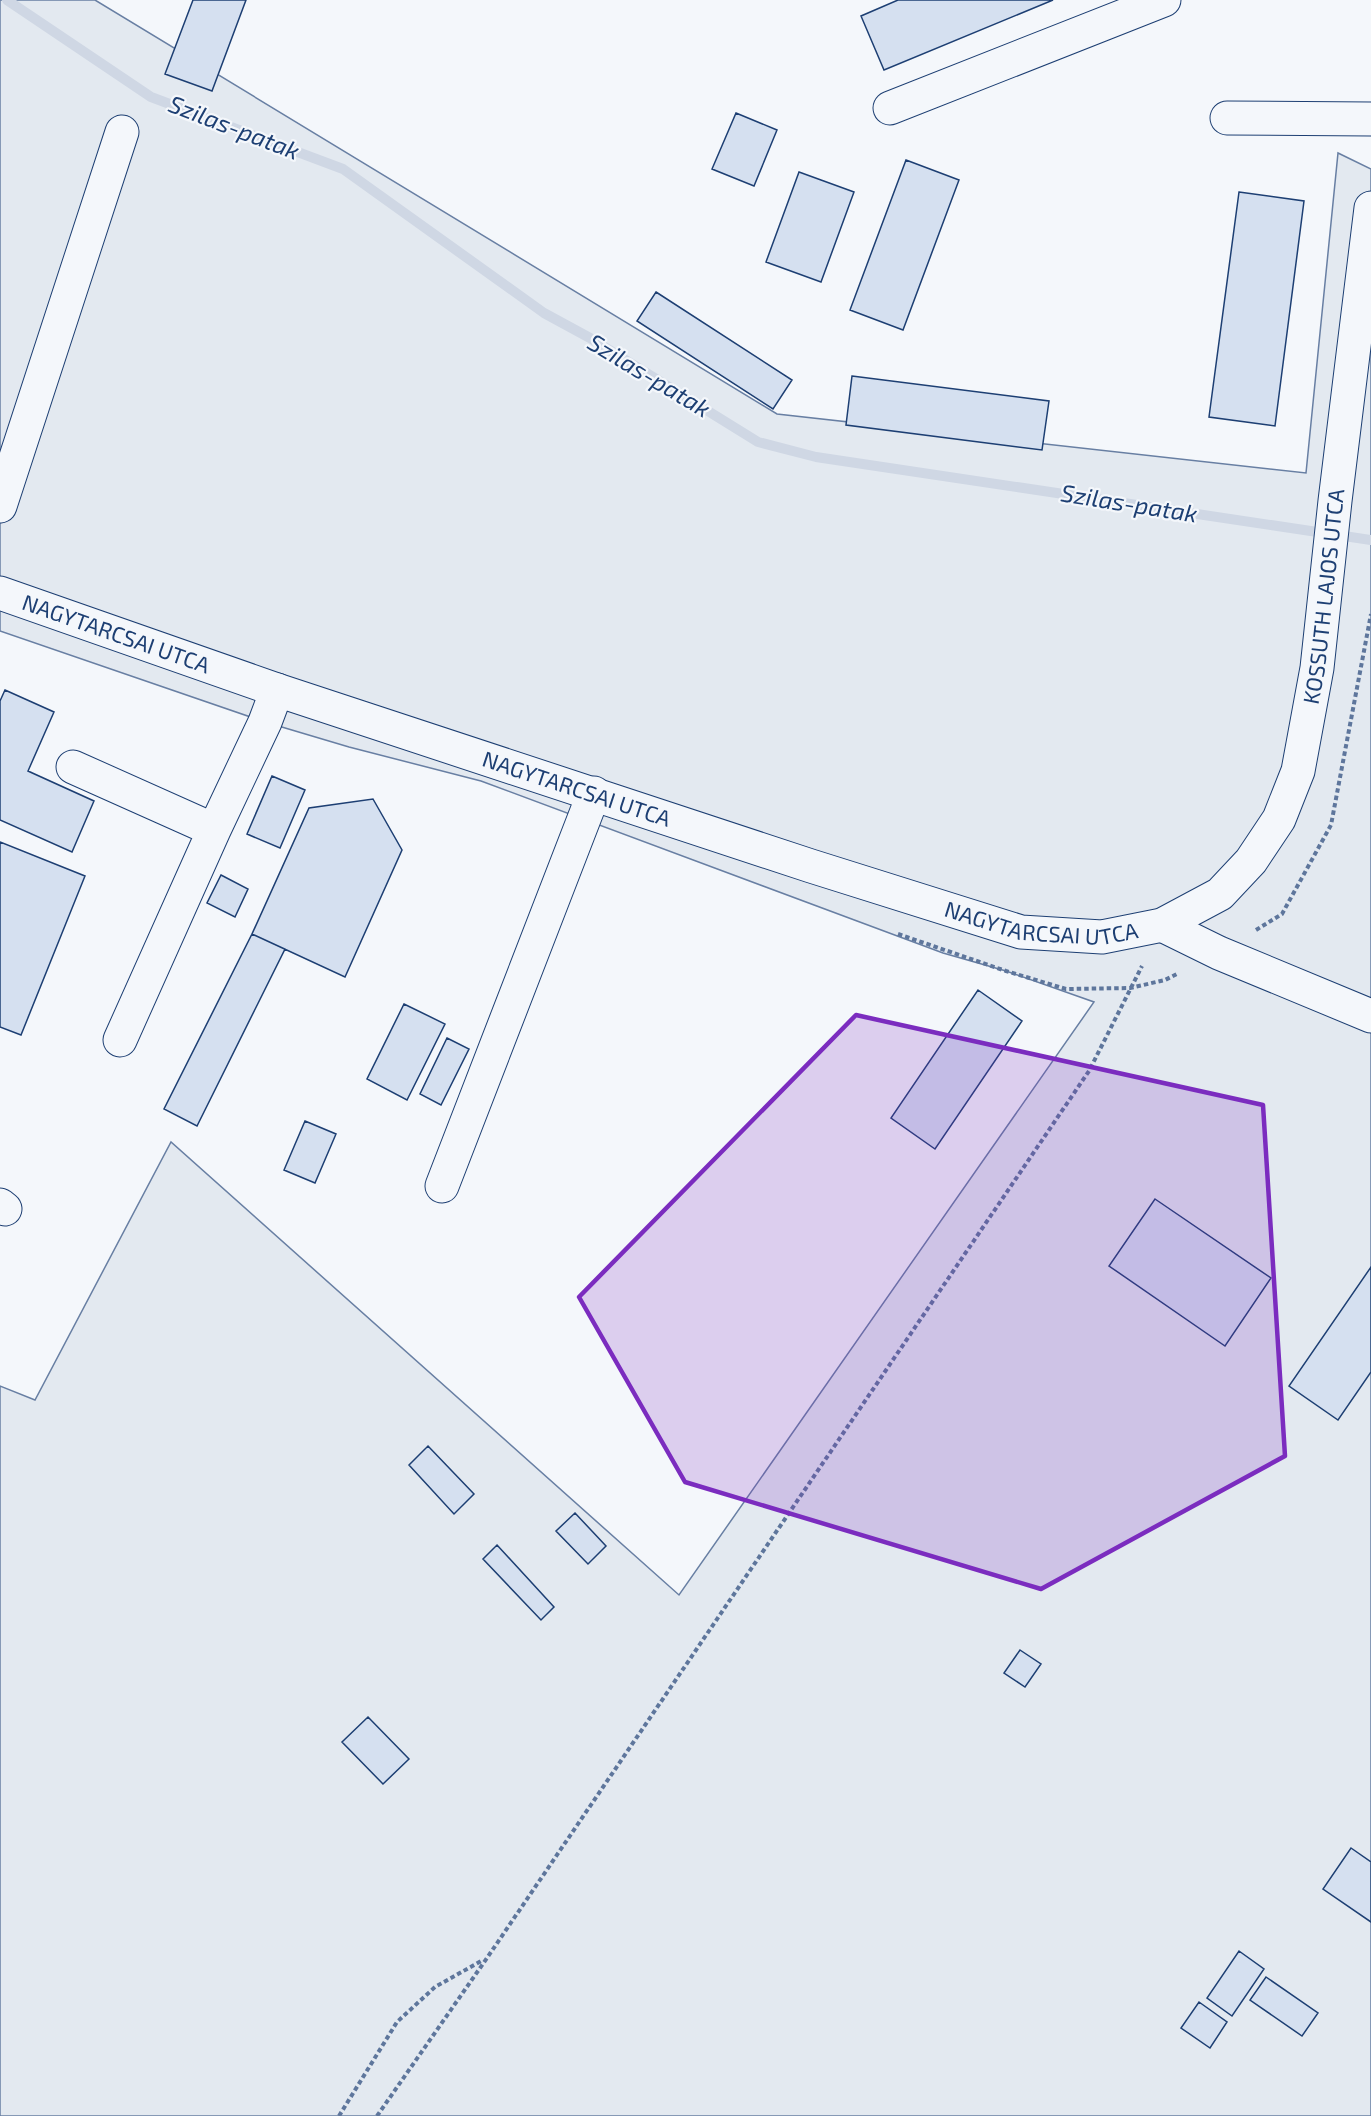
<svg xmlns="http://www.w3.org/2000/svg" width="1371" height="2116" font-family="'Exo 2',sans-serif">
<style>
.green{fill:#e3e9f0;stroke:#687fa3;stroke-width:1.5}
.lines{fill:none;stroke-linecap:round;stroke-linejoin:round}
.stream{stroke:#cfd7e4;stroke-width:10}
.building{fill:#d5e0f0;stroke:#1d3f73;stroke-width:1.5}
.minor-casing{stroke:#1d3f73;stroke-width:35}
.major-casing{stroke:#1d3f73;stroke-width:35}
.path{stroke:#5e769c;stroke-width:4;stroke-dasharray:4.5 3;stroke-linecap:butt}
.minor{stroke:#f4f7fb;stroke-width:33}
.major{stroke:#f4f7fb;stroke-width:33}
.marked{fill:#7b2cbf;fill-opacity:0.2;stroke:#7b2cbf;stroke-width:4.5;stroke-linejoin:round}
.labels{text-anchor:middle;stroke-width:4.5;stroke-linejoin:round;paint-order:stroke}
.street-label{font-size:22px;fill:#1d3f73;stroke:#f4f7fb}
.water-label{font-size:24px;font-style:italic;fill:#1d3f73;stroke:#f4f7fb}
</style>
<rect width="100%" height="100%" fill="#f4f7fb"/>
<path class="green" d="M0,0H95L777,414L1306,473L1338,153L1371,169V2116H0V1386L35,1400L171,1142L679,1595L1094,1002L1006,971L943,953L481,781L349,747L265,722L0,631Z"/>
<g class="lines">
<path class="stream" d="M7,0L151,97L343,169L544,313L590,338L758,442L816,457L1371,540"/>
</g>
<path class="building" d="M193,0H246L212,91L165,74Z
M898,0H1053L884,70L861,16Z
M736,113L777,130L754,186L712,169Z
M906,160L959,180L903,330L850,310Z
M799,172L854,192L821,282L766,262Z
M1239,192L1304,201L1275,426L1209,417Z
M656,292L792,380L773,409L637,321Z
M852,376L1049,401L1042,450L846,425Z
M5,690L54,712L28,771L94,801L72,852L0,820V701Z
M272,776L305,790L280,848L247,834Z
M373,799L402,850L345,977L252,934L309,808Z
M0,842L85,876L21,1035L0,1027Z
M221,875L248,889L235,917L207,903Z
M252,934L285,949L197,1126L164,1109Z
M978,990L1022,1021L935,1149L891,1118Z
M404,1004L445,1024L407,1100L367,1079Z
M447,1038L469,1049L441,1105L420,1094Z
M305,1121L336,1134L315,1183L284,1170Z
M1155,1199L1271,1278L1225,1346L1109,1266Z
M1371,1267V1372L1338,1420L1289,1386Z
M428,1446L474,1494L454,1514L409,1465Z
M575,1513L606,1546L588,1564L556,1531Z
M497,1545L554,1607L541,1620L483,1559Z
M1020,1650L1041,1664L1025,1687L1004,1673Z
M368,1717L409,1759L383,1784L342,1742Z
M1351,1848L1371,1862V1922L1323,1889Z
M1239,1951L1264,1969L1232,2016L1207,1998Z
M1266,1977L1318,2013L1302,2036L1250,2000Z
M1199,2002L1227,2022L1210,2048L1181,2028Z"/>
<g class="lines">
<g class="minor-casing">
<path id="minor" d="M890,108L1164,0
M1227,118L1371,119
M0,506L122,132
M73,767L214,830
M1162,925L1219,953L1371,1016
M120,1040L214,830L265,722L277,690
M442,1186L594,793
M0,1205L5,1209"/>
</g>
<g class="major-casing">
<g id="major">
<path id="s1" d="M0,593L277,690L811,866L1021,932L1102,937L1162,925L1220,894L1251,861L1279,819L1298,771L1317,668L1335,501L1371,208"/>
</g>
</g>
<path class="path" d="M1256,930L1282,914L1331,825L1371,614
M898,934L1006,971L1066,989L1130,988L1165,980L1179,973
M339,2116L397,2022L435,1987L483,1960
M377,2116L487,1958L1089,1071L1142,966"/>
<use href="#minor" class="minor"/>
<use href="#major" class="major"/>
</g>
<path class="marked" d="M856,1015L1263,1105L1285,1456L1041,1589L685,1482L579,1297Z"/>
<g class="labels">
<g class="street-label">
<text dy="8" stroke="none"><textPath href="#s1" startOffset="1608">KOSSUTH LAJOS UTCA</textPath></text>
<text dy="8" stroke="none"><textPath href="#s1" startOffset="123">NAGYTARCSAI UTCA</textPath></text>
<text dy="8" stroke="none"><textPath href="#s1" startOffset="609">NAGYTARCSAI UTCA</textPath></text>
<text dy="8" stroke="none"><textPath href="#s1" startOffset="1095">NAGYTARCSAI UTCA</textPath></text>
</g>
<g class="water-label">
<text transform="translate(234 128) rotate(21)" y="8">Szilas-patak</text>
<text transform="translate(649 376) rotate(31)" y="8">Szilas-patak</text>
<text transform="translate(1129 504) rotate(9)" y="8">Szilas-patak</text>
</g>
</g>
</svg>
